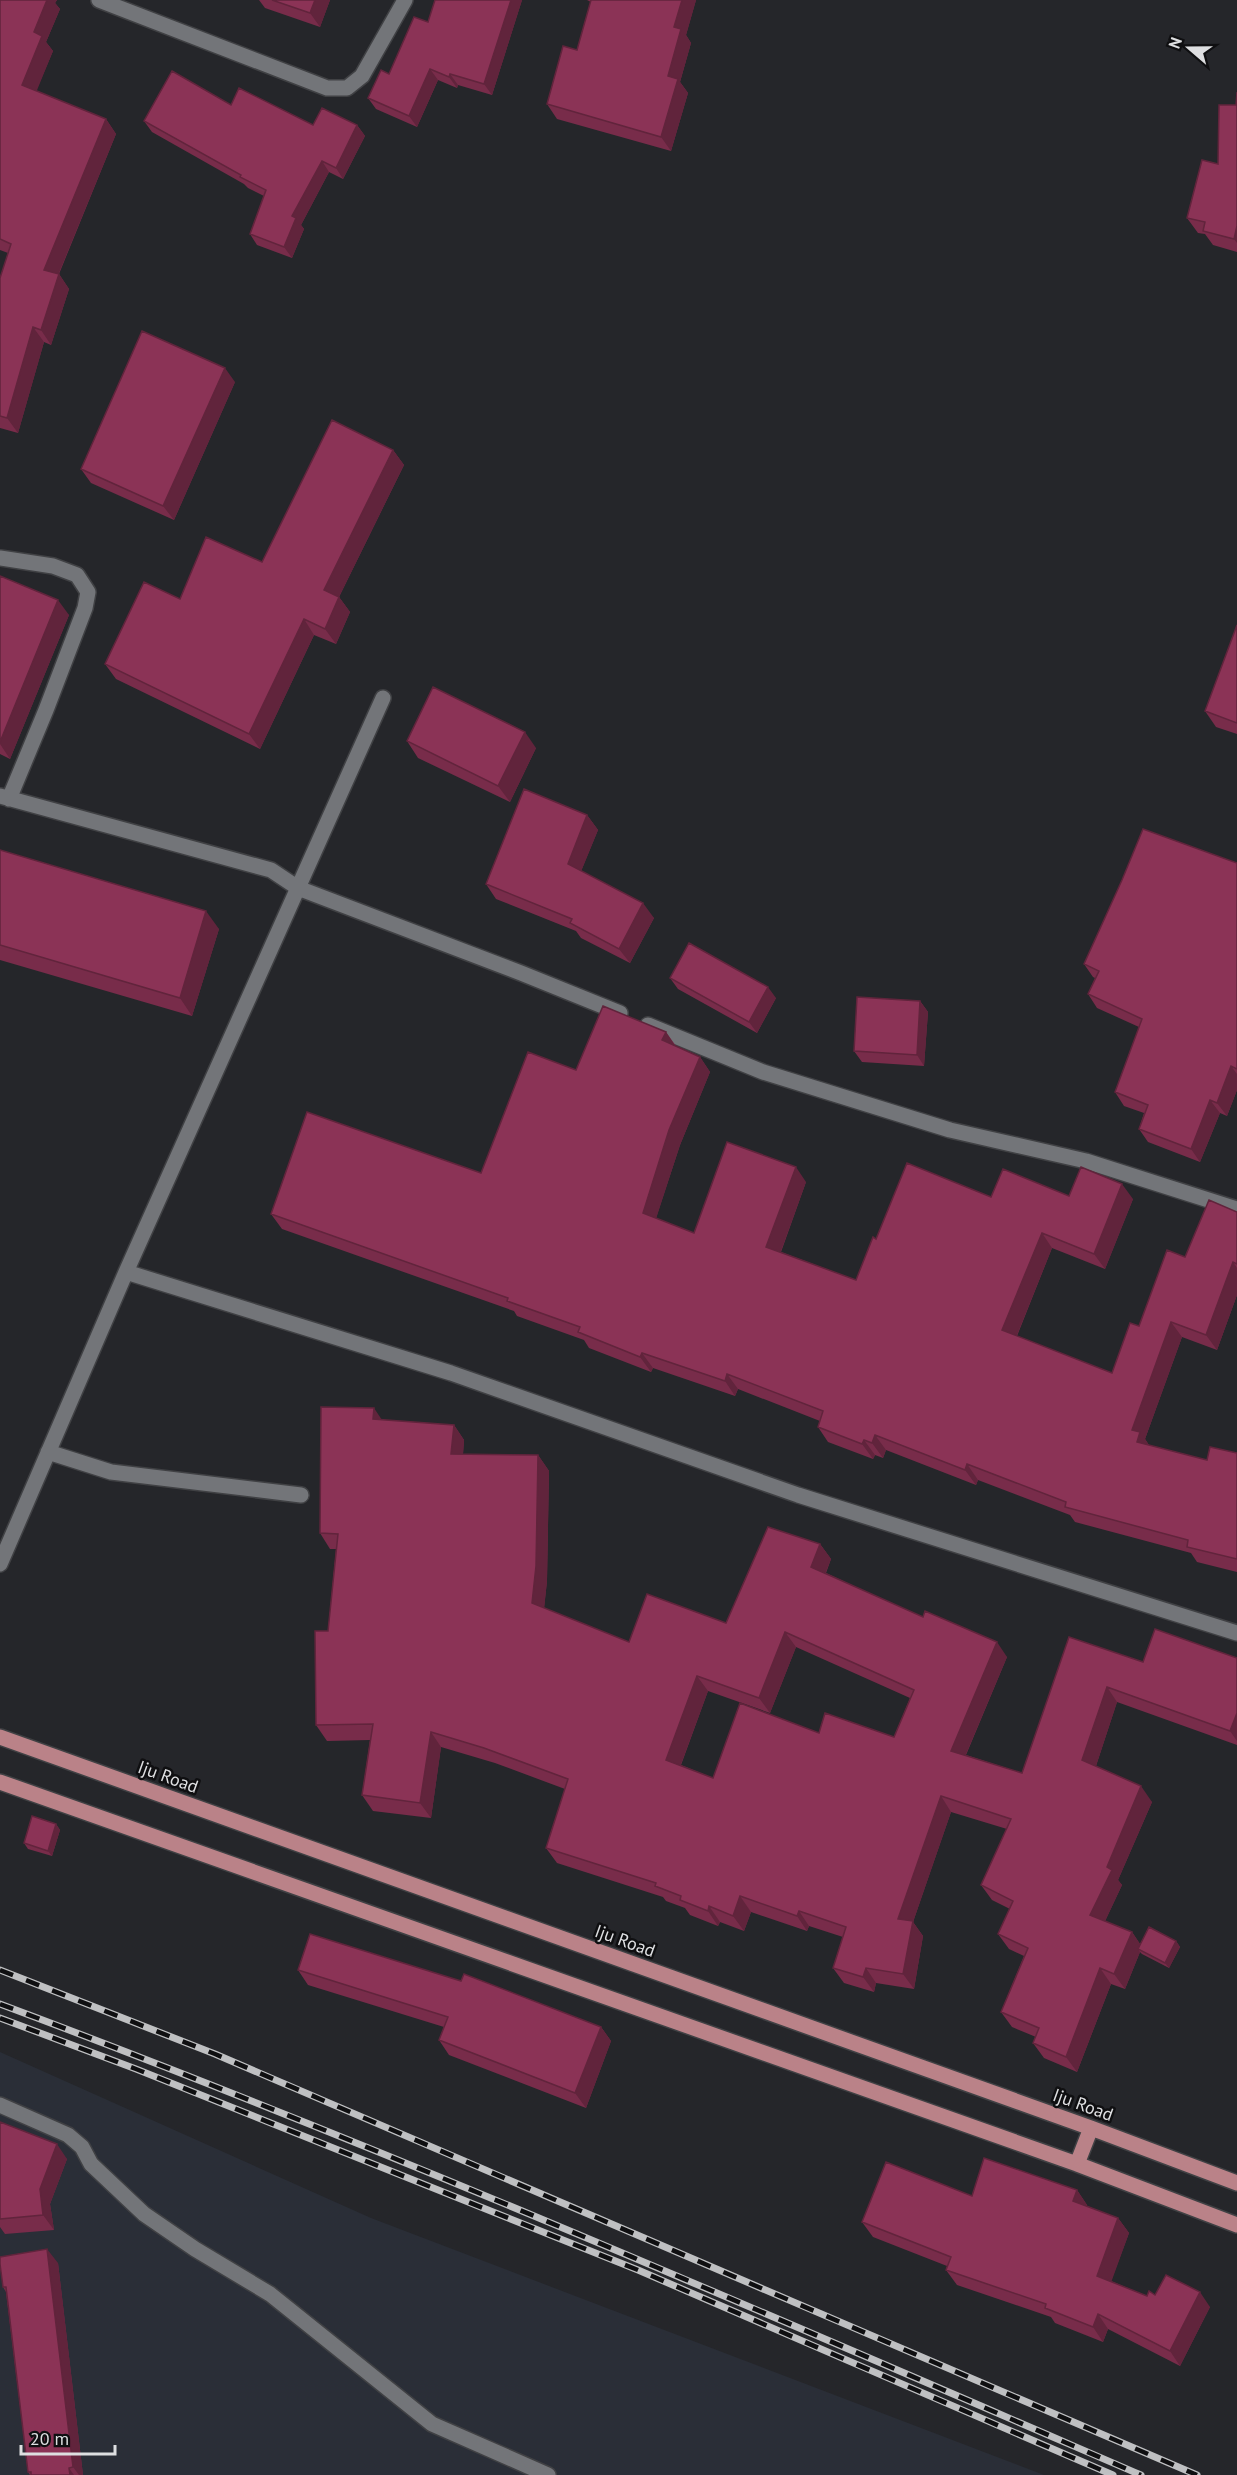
<svg xmlns="http://www.w3.org/2000/svg" width="1237" height="2475" font-family="'PT Sans',sans-serif">
<style>
.built{fill:#2a2e37}
.lines{fill:none;stroke-linecap:round;stroke-linejoin:round}
.minor-casing{stroke:#404144;stroke-width:18}
.major-casing{stroke:#404144;stroke-width:18}
.minor{stroke:#737579;stroke-width:15}
.major{stroke:#ba8288;stroke-width:15}
.rail-casing{stroke:#bfc0c2;stroke-width:7}
.rail{stroke:#0f0f11;stroke-width:4.5;stroke-dasharray:14;stroke-linecap:butt}
.wall{fill:#782c4a;fill-rule:evenodd}
.shaded-wall{fill:#61243c}
.building{fill:#8b3356;stroke:#61243c;stroke-width:1.5;fill-rule:evenodd}
.labels{text-anchor:middle;stroke-width:5;stroke-linejoin:round;paint-order:stroke}
.street-label{font-size:18px;fill:#dedfe1;stroke:#0f0f11}
</style>
<rect width="100%" height="100%" fill="#25262a"/>
<path class="built" d="M0,2052L371,2218L1044,2475H0Z"/>
<g class="lines">
<g class="minor-casing">
<path id="minor" d="M99,0L327,88H347L362,76L405,0
M0,558L53,566L77,575L88,592L85,608L46,710L9,799
M0,796L271,870L298,888L521,973L620,1013
M648,1025L763,1072L950,1130L1086,1161L1237,1209
M126,1272L451,1373L798,1495L1237,1633
M48,1452L111,1472L301,1495
M0,1564L126,1272L383,698
M0,2105L68,2135L82,2147L91,2164L144,2214L195,2249L270,2294L432,2424L548,2475"/>
</g>
<g class="major-casing">
<path id="major" d="M0,1737L1091,2128L1237,2183
M0,1782L1077,2164L1237,2225
M1077,2164L1091,2128"/>
</g>
<use href="#minor" class="minor"/>
<use href="#major" class="major"/>
<g class="rail-casing">
<path id="rail" d="M0,1970L215,2054L1197,2475
M0,2004C386,2148 763,2312 1141,2475
M0,2018L136,2069L638,2270L1113,2475"/>
</g>
<use href="#rail" class="rail"/>
</g>
<path class="wall" d="M0,0H57L55,3L60,9L46,42L53,51L36,91L106,119L116,134L59,274L69,289L51,345L44,342L18,433L0,428V278L8,253L0,250Z
M259,0H330L320,27L265,8Z
M435,0H522L492,95L458,85L457,88L438,80L417,127L376,109L368,98L389,74L428,22Z
M587,0H696L686,35L691,43L680,82L688,93L671,151L557,119L547,104L577,50L591,2Z
M1237,92V252L1213,245L1205,234L1198,233L1187,218L1218,164L1236,105Z
M144,121L313,125H357L365,136L343,179L329,172L301,225L304,229L292,258L257,245L250,234L264,196L248,188L244,184L152,132Z
M235,382L174,520L91,483L81,469Z
M393,450L404,465L339,597L350,612L336,644L314,635L260,749L116,679L105,664L180,599L262,562Z
M0,576L69,615L10,759L0,754Z
M1237,625V734L1216,727L1205,711Z
M407,741L536,748L510,802L418,758Z
M587,815L598,830L581,871L654,918L630,963L581,938L576,931L496,899L486,884Z
M0,850L219,929L192,1016L0,960Z
M1237,863V1090L1227,1116L1220,1113L1200,1162L1148,1142L1139,1129L1144,1113L1124,1106L1115,1092L1139,1027L1097,1008L1088,994L1095,978L1093,977L1084,964Z
M670,978L776,998L757,1033L678,989Z
M920,1001L928,1012L924,1066L862,1062L854,1051Z
M666,1032L676,1046L700,1057L710,1072L680,1145L656,1218L694,1233L806,1182L781,1252L856,1280L876,1239L991,1197L1069,1196L1133,1199L1105,1269L1052,1248L1017,1336L1112,1373L1139,1326L1185,1257L1237,1212V1295L1217,1350L1182,1337L1145,1439L1149,1445L1207,1460L1237,1453V1572L1197,1562L1191,1553L1075,1522L1070,1515L978,1480L976,1485L886,1450L883,1458L875,1455L873,1459L828,1442L818,1427L820,1421L738,1389L735,1396L653,1368L651,1372L589,1348L584,1340L517,1316L514,1311L282,1229L271,1214L481,1173L576,1070Z
M382,1420L454,1425L464,1440L463,1454L538,1455L549,1471L547,1581L544,1608L629,1642L726,1623L820,1544L831,1559L826,1573L1007,1657L966,1755L1022,1773L1069,1637L1143,1662L1237,1658V1745L1117,1702L1096,1766L1152,1802L1118,1880L1122,1885L1105,1921L1132,1932L1140,1944L1176,1941L1180,1947L1169,1968L1142,1954L1140,1952L1125,1989L1111,1984L1077,2072L1044,2058L1033,2043L1036,2037L1012,2027L1001,2012L1024,1956L1009,1949L998,1934L1010,1909L992,1900L981,1885L1007,1829L951,1812L913,1922L923,1936L914,1989L876,1983L874,1992L844,1983L833,1968L843,1937L809,1926L807,1931L751,1912L744,1931L720,1922L718,1926L690,1915L685,1908L666,1901L663,1897L557,1863L546,1848L565,1789L495,1763L441,1747L431,1818L373,1811L362,1795L370,1740L327,1741L316,1725L328,1631L336,1549H330L320,1533ZM796,1647L910,1698L894,1737L819,1733L713,1778L681,1765L708,1691L770,1713Z
M56,1824L60,1830L52,1856L28,1849L24,1843Z
M298,1970L461,1981L601,2027L611,2041L586,2108L449,2055L439,2040L444,2027L308,1985Z
M0,2122L67,2159L50,2204L54,2230L5,2234L0,2227Z
M1077,2190L1087,2205V2206L1118,2218L1129,2233L1111,2281L1147,2296L1155,2295L1210,2307L1180,2366L1108,2329L1103,2342L1055,2323L1051,2317L957,2285L946,2270L947,2266L873,2237L862,2222L972,2196Z
M58,2263L83,2475H30L28,2472L6,2292L3,2287Z"/>
<path class="shaded-wall" d="M47,0H57L55,3L60,9L46,42L53,51L33,100L22,85L34,32Z
M315,0H330L320,27L310,13Z
M511,0H522L492,95L484,84Z
M682,0H696L686,35L691,43L680,82L688,93L671,151L661,137L674,27Z
M430,69L438,80L417,127L409,116Z
M450,74L458,85L457,88L449,77Z
M106,119L116,134L54,285L44,270Z
M357,125L365,136L343,179L336,168Z
M322,161L329,172L301,225L304,229L292,258L284,247L292,216Z
M1237,226V243L1234,239Z
M59,274L69,289L51,345L41,330Z
M33,327L44,342L18,433L7,418Z
M225,368L235,382L174,520L163,506Z
M393,450L404,465L339,597L350,612L336,644L325,629L324,590Z
M58,600L69,615L10,759L0,744V742Z
M304,619L314,635L260,749L249,734Z
M525,732L536,748L510,802L498,786Z
M587,815L598,830L578,879L568,864Z
M643,903L654,918L630,963L619,949Z
M206,911L219,929L192,1016L180,998Z
M768,987L776,998L757,1033L749,1022Z
M920,1001L928,1012L924,1066L917,1055Z
M666,1032L676,1047L662,1040Z
M700,1057L710,1072L680,1145L653,1228L643,1213L669,1130Z
M1231,1066L1237,1074V1090L1227,1116L1217,1103Z
M1210,1100L1220,1113L1200,1162L1191,1149Z
M796,1167L806,1182L777,1262L766,1247Z
M1122,1184L1133,1199L1105,1269L1094,1254Z
M1042,1233L1052,1248L1013,1345L1002,1330Z
M1233,1262L1237,1268V1295L1217,1350L1206,1335Z
M1171,1322L1182,1337L1145,1439L1150,1447L1137,1442L1132,1430Z
M642,1353L653,1368L651,1372L640,1357Z
M727,1374L738,1389L735,1396L725,1381Z
M374,1408L384,1423L373,1419Z
M454,1425L464,1440L462,1469L451,1454Z
M875,1435L886,1450L883,1458L872,1443Z
M864,1440L875,1455L873,1459L862,1444Z
M538,1455L549,1471L547,1581L543,1619L532,1603Z
M967,1464L978,1480L976,1485L965,1470Z
M820,1544L831,1559L822,1582L811,1567Z
M785,1632L796,1647L770,1713L759,1698Z
M997,1642L1007,1657L961,1766L951,1751Z
M697,1676L708,1691L677,1775L666,1760Z
M1107,1687L1117,1702L1093,1775L1082,1760Z
M1237,1713V1741L1230,1731Z
M431,1732L441,1747L431,1818L420,1803Z
M1141,1786L1152,1802L1118,1880L1122,1885L1101,1930L1090,1915L1107,1867Z
M941,1796L951,1812L913,1922L923,1936L914,1989L903,1974L898,1919Z
M56,1824L60,1830L52,1856L48,1851Z
M740,1896L751,1912L744,1931L733,1916Z
M709,1906L720,1922L718,1926L708,1911Z
M799,1911L809,1926L807,1931L797,1916Z
M1132,1932L1142,1947L1138,1949L1140,1952L1125,1989L1114,1974Z
M1176,1941L1180,1947L1169,1968L1165,1963Z
M866,1968L876,1983L874,1992L863,1977Z
M1100,1968L1111,1984L1077,2072L1066,2057Z
M601,2027L611,2041L586,2108L575,2093Z
M57,2144L67,2159L50,2204L54,2230L43,2215L40,2189Z
M1077,2190L1087,2205L1083,2216L1073,2201Z
M1118,2218L1129,2233L1108,2291L1097,2276Z
M47,2249L58,2263L83,2475H79L73,2467Z
M1200,2292L1210,2307L1180,2366L1170,2351Z
M1098,2314L1108,2329L1103,2342L1093,2327Z
M69,2468L74,2475H70Z"/>
<path class="building" d="M0,0H47L34,32L42,36L22,85L106,119L44,270L59,274L41,330L33,327L7,418L0,416V278L11,244L0,239Z
M272,0H315L310,13Z
M435,0H511L484,84L450,74L449,77L430,69L409,116L368,98L381,70L389,74L414,17L428,22Z
M591,0H682L674,27L681,29L668,76L678,79L661,137L547,104L563,46L577,50Z
M172,71L231,105L239,88L313,125L322,108L357,125L336,168L322,161L292,216L296,218L284,247L250,234L266,190L240,177L241,175L144,121Z
M1237,92V226L1234,239L1203,231L1205,222L1187,218L1202,160L1218,164L1219,105H1236Z
M142,331L225,368L163,506L81,469Z
M332,420L393,450L324,590L339,597L325,629L304,619L249,734L105,664L144,582L180,599L206,537L262,562Z
M0,576L58,600L0,742Z
M1237,625V723L1205,711Z
M433,687L525,732L498,786L407,741Z
M524,789L587,815L568,864L643,903L619,949L570,923L572,919L486,884Z
M1143,829L1237,863V1069L1231,1066L1217,1103L1210,1100L1191,1149L1139,1129L1148,1105L1115,1092L1142,1019L1088,994L1099,971L1084,964L1122,880Z
M0,850L206,911L180,998L0,945Z
M689,943L768,987L749,1022L670,978Z
M857,997L920,1001L917,1055L854,1051Z
M603,1006L666,1032L662,1040L700,1057L669,1130L643,1213L694,1233L727,1142L796,1167L766,1247L856,1280L873,1237L876,1239L907,1163L991,1197L1003,1169L1069,1196L1081,1167L1122,1184L1094,1254L1042,1233L1002,1330L1112,1373L1130,1323L1139,1326L1167,1250L1185,1257L1209,1200L1237,1212V1264L1233,1262L1206,1335L1171,1322L1132,1430L1140,1432L1137,1442L1207,1460L1210,1447L1237,1453V1559L1187,1547L1188,1540L1065,1507L1066,1502L967,1464L965,1470L875,1435L872,1443L864,1440L862,1444L818,1427L823,1411L727,1374L725,1381L642,1353L640,1357L578,1332L580,1327L507,1301L508,1298L271,1214L307,1112L481,1173L528,1052L576,1070Z
M321,1407L374,1408L373,1419L454,1425L451,1454L538,1455L536,1566L532,1603L629,1642L647,1594L726,1623L768,1527L820,1544L811,1567L923,1617L925,1611L997,1642L951,1751L1022,1773L1069,1637L1143,1662L1155,1629L1237,1658V1713L1230,1731L1107,1687L1082,1760L1141,1786L1107,1867L1112,1870L1090,1915L1132,1932L1114,1974L1100,1968L1066,2057L1033,2043L1039,2028L1001,2012L1028,1948L998,1934L1013,1901L981,1885L1011,1819L941,1796L898,1919L913,1921L903,1974L866,1968L863,1977L833,1968L846,1927L799,1911L797,1916L740,1896L733,1916L709,1906L708,1911L680,1900L681,1896L655,1886L656,1883L546,1848L568,1779L484,1748L431,1732L420,1803L362,1795L373,1724L316,1725L315,1631H328L338,1534L320,1533ZM785,1632L914,1690L894,1737L825,1713L819,1733L740,1703L713,1778L666,1760L697,1676L759,1698Z
M32,1816L56,1824L48,1851L24,1843Z
M1149,1927L1176,1941L1165,1963L1138,1949Z
M310,1934L461,1981L464,1974L601,2027L575,2093L439,2040L448,2017L298,1970Z
M0,2122L57,2144L40,2189L43,2215L0,2219Z
M984,2158L1077,2190L1073,2201L1118,2218L1097,2276L1147,2296L1149,2291L1155,2295L1166,2275L1200,2292L1170,2351L1098,2314L1093,2327L1045,2308L1046,2304L946,2270L951,2257L862,2222L886,2162L972,2196Z
M47,2249L73,2467L69,2468L70,2475H31V2472H28L6,2287H3L0,2264V2257Z"/>
<g class="labels">
<g class="street-label">
<text transform="translate(168 1777) rotate(20)" y="6">Iju Road</text>
<text transform="translate(625 1941) rotate(20)" y="6">Iju Road</text>
<text transform="translate(1083 2105) rotate(20)" y="6">Iju Road</text>
</g>
</g>
<g transform="translate(1189 48) rotate(290)" stroke="#0f0f11" stroke-width="4.5" paint-order="stroke">
<path d="M0-4.5L10 22L0 15L-10 22Z" fill="#dedfe1"/>
<text y="-9" font-size="16" font-weight="bold" text-anchor="middle" fill="#dedfe1">N</text>
</g>
<path d="M21 2445v9h94v-9" fill="none" stroke="#dedfe1" stroke-width="3"/>
<text x="30" y="2445" font-size="18" fill="#dedfe1" stroke="#0f0f11" stroke-width="4.5" paint-order="stroke">20 m</text>
</svg>
